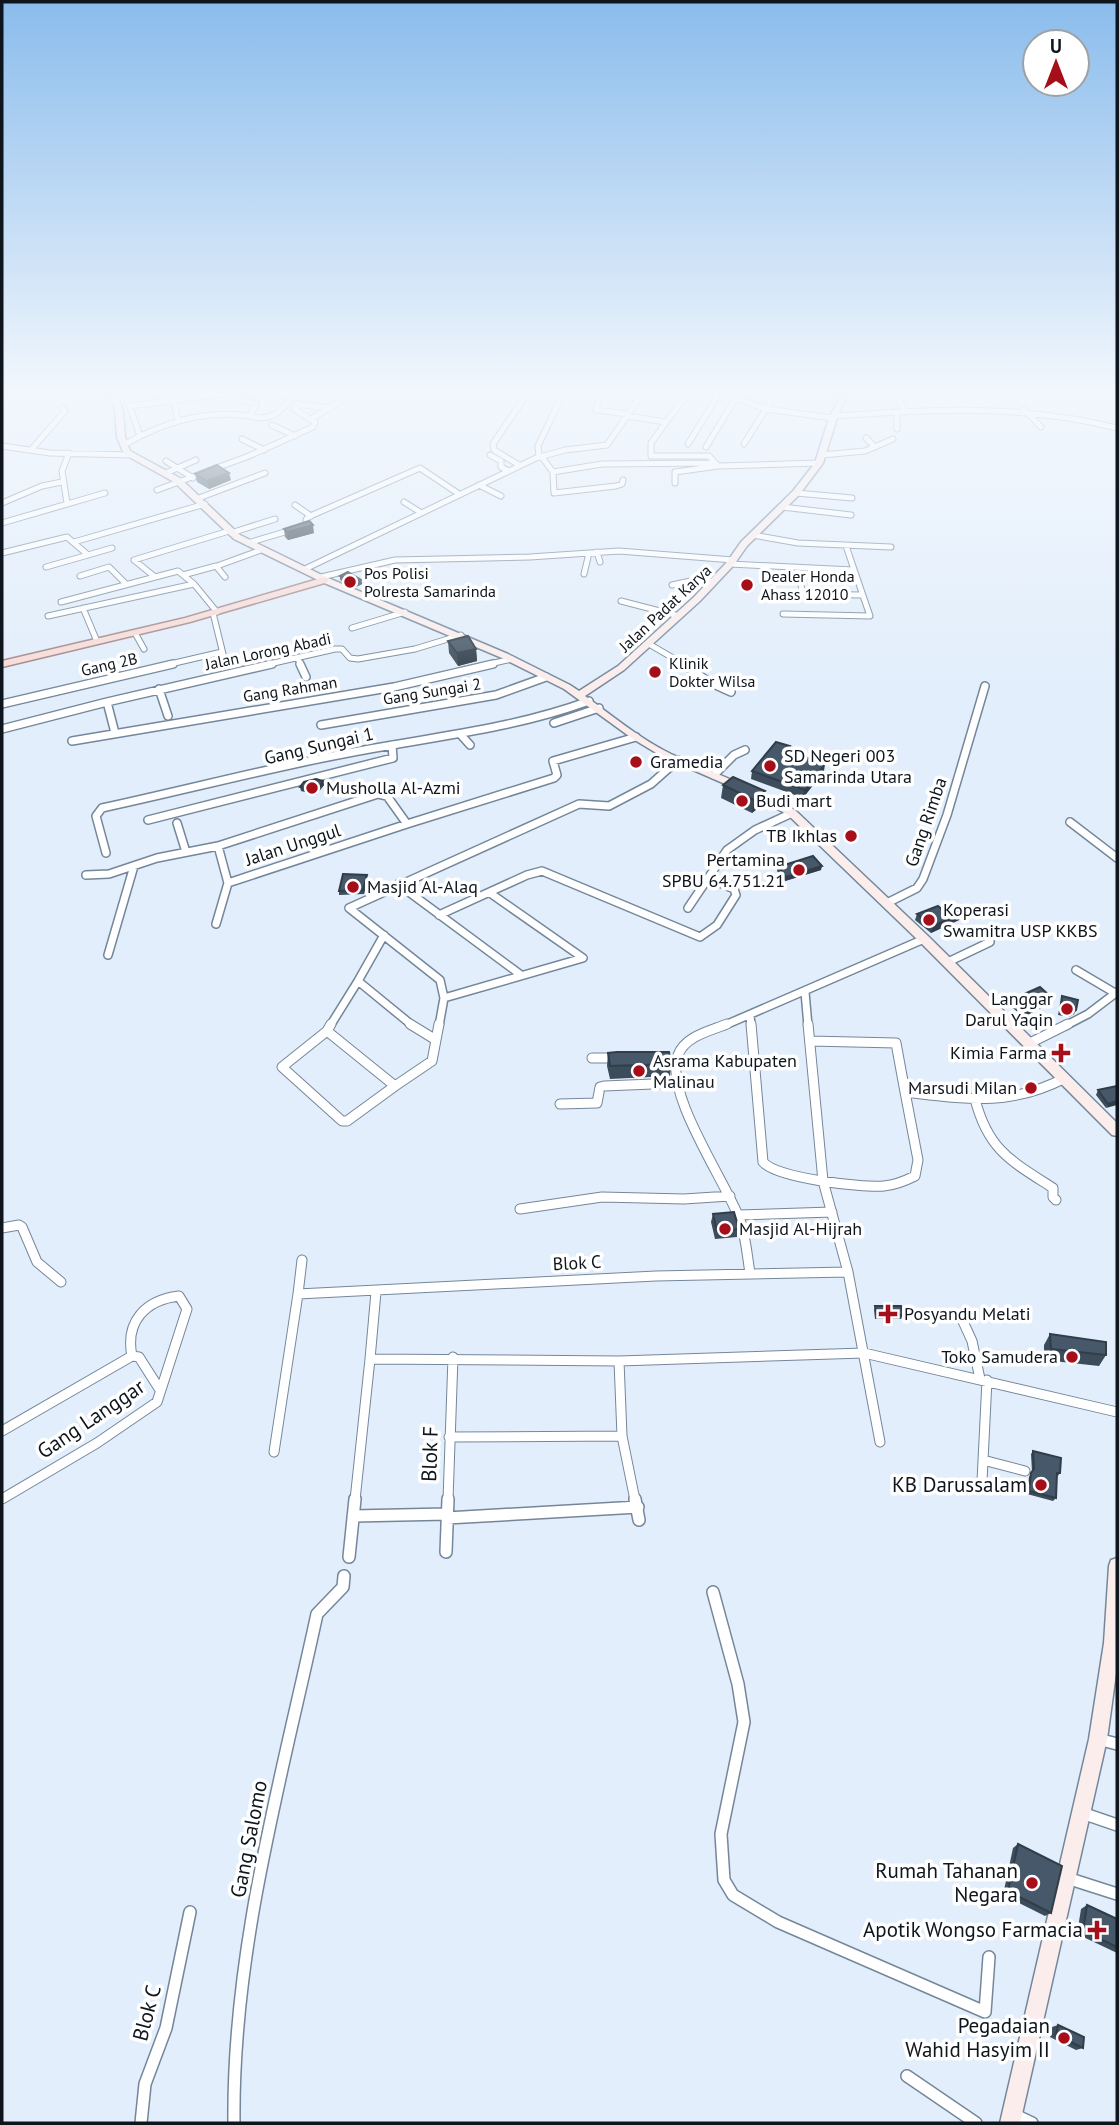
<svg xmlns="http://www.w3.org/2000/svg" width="1119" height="2125" font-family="'PT Sans',sans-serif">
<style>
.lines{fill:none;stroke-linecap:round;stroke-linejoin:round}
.street-far3-casing{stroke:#74879a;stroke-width:7}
.street-far2-casing{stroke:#74879a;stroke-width:10}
.street-far1-casing{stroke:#74879a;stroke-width:11}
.street-casing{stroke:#74879a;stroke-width:14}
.secondary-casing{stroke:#74879a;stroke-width:3}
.primary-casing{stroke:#a28685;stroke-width:3}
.street-far3{stroke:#fff;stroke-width:5}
.street-far2{stroke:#fff;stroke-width:7}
.street-far1{stroke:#fff;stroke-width:9}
.street{stroke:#fff;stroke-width:11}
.secondary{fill:#fbedec;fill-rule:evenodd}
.primary{fill:#f7dbd8;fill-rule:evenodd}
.wall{fill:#3c4c5a}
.shaded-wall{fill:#313e4a}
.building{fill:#465869;stroke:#313e4a;stroke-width:2}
.poi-dot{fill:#a60e1a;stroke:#fff;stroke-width:2.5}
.labels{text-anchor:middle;stroke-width:7;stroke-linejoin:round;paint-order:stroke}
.far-poi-label{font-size:16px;fill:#0e151c;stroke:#fff;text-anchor:start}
.far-street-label{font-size:16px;fill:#0e151c;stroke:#fff}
.street-label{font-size:18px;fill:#0e151c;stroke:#fff}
.poi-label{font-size:18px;fill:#0e151c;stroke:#fff;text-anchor:start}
.near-street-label{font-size:21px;fill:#0e151c;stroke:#fff}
.near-poi-label{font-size:21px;fill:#0e151c;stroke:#fff;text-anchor:end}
</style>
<rect width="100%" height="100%" fill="#e2eefb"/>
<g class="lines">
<g class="street-far3-casing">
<path id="street-far3" d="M602,391L596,410L628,414
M689,391L651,443V456H709L718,466L819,463
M715,391L766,409L833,418
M894,391L905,412
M114,392L126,396L140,436L124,445
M189,392L203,391
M2,397L11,391
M162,399L190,391
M174,401L178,420
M297,404L329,408
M130,406L221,394L256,404L250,416C210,410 177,419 140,436
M1024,409L1041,427
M897,413V429
M250,416C271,422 281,412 293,396L281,393
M627,416L666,422
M835,416C931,409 1023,404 1117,428
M311,419L339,402
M272,425L295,436
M866,438L875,447
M242,439L264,450
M688,444L720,392
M744,444L777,391
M2,446L50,453L130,455
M706,447L740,391
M31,450L65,411L62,408
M490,455L501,461V467L509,471
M822,455L865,451L893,439
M541,456L553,472L602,464L714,463
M539,457L538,446L564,391
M166,461L193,478
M519,465L494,450L493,444L529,391
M553,472L554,493L616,486L622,484L623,480
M166,473L196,460
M675,483V472L718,466
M479,485L501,496
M157,490L249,456L313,427L315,422L294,409L300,405
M796,493L852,498
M199,498L265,473
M404,502L420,512
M2,503L42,486L62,482
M67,503L62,471L69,453
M295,505L311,516
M782,507L851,515
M2,523L105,493
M231,533L275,519
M753,535L798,543L891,547
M74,542L205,504
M248,543L305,526L309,524L306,520L308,517L420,468L459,494
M597,552L600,562
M2,553L67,537L88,555L46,567
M88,555L112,548
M730,564L853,570
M217,566L261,550
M797,568L803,594
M305,569L536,458L565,450L607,445L644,391
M584,574L589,553
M183,575L216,566L225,577
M80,576L109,567L126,584
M155,577L134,560L229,531
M321,577L395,560L530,557L619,551L733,560
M672,585L700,579L714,582
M788,594L862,595
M621,601L679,616
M61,602L178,571L194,584L217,612
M83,608L96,639
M213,613L224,658
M783,614L870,616L846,546
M48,616L194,584
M352,628L405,612
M135,633L144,649
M649,644L685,665
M298,659L301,665
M166,665L222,652
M265,665L335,649H342L350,658L358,659L415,649L461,635
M485,665L512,659"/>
</g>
<g class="street-far2-casing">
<path id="street-far2" d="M300,664L306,677
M683,664L709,682L731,692
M159,689L168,716
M2,704L173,664
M554,723L599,708
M321,725L496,695L546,677
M2,729L107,702
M115,733L107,702L272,664
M461,735L470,745
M72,741L394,687L493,664
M714,775L734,755L745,750
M378,794L387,796L407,824L228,883L218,846Z
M148,820L393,758L392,745
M1070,822L1117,858
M177,823L186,852
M407,824L554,778L557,775L553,761L636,737
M106,853L96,816L102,808C199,787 295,761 393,745C461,733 523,725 589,701
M86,875L109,874L157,858L218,846
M398,884L521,975
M490,893L583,958L444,998L440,980L349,908L579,804L609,806L651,784L678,760
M887,903L917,888L923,879L947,815L985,686
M688,908L727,850L755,830L792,813
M439,915L527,875L542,871L700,937L717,925L736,895L734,889L710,879
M216,924L228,883
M384,935L358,981L413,1026
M108,955L134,866
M948,962L990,942
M1076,970L1115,993
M805,992L808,1026
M750,1015L751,1026
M330,1026L358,981
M439,1026L444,998
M723,1026L924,939
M1065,1026L1088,1014L1117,992"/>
</g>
<g class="street-far1-casing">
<path id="street-far1" d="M410,1024L436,1040L439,1024
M727,1024C710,1031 685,1036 678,1055C663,1092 726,1182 740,1220C746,1237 747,1255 750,1273
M751,1024L763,1162C777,1178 861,1188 884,1186C895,1185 905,1181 915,1176L918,1160L905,1092C965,1099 1009,1107 1065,1078
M808,1024L823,1181L848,1272L880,1442
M327,1031L395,1086L347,1121H342L282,1067Z
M327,1031L331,1024
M810,1041L896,1043L905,1092
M1030,1043L1068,1024
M592,1058H616
M395,1086L432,1061L436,1040
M975,1099C988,1150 1011,1161 1053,1188V1197L1056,1200
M560,1104L597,1103L600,1087L604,1086L677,1083
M520,1209L602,1197L684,1199L730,1196
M738,1215L832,1212
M2,1228L19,1225L22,1227L37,1262L61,1282
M298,1294L302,1260
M961,1317L972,1341L980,1379
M132,1356L139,1357L160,1390
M370,1359L376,1292
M619,1361L622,1436L635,1500
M2,1431L132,1356
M449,1437L622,1436
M274,1452L298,1294L656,1276L848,1272
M983,1460L1025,1471
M982,1481L987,1380
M2,1499L97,1443L157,1402L187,1309L179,1296C145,1300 125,1322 132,1356
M355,1500L370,1359L619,1361L864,1353L1117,1412
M448,1500L453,1357"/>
</g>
<g class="street-casing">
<path id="street" d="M635,1499L639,1520
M353,1516L447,1514
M447,1518L638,1507
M446,1552L448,1499
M349,1557L355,1499
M713,1592L738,1684L744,1722L721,1834L724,1880L733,1895L778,1922L985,2012L989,1957
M1098,1739L1117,1744
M1082,1813L1117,1825
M1067,1878L1117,1894
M907,2076L976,2123
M1013,2114L1032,2123
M141,2123L145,2084L166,2028L190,1912
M234,2123C232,1951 281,1781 317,1614L343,1587L344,1576"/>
</g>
<g class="secondary-casing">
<path id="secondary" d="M110,391H116L123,411L125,437L130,451L180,478L240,535L328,578L508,654L570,685L579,691L618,666L694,597L727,562L741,542L793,491L815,463L829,418L843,391H849L837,418L823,463L799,495L747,546L733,566L700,601L624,670L585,696C613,716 640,739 671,754C713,773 756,788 796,811L928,936L1117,1123V1136L1112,1135L920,942L788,815L762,800L663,757L633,739L564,689L502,658L322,582L234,539L174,482L124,454L117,437L115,411Z
M1117,1558V1666L1107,1739L1020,2123H1000L1089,1739L1104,1643L1109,1566L1111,1560Z"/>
</g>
<g class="primary-casing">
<path id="primary" d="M325,577L328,578V582L190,622L2,667V661L185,618Z"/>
</g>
<use href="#street-far3" class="street-far3"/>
<use href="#street-far2" class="street-far2"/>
<use href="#street-far1" class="street-far1"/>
<use href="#street" class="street"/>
<use href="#secondary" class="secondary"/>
<use href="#primary" class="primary"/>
</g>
<path class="wall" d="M195,474L231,480L209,489L197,482Z
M284,529L314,533L288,540L285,537Z
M340,576L361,580L362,584L356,587L340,580Z
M448,641L476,649L477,661L458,666L449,653Z
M790,746V751L824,771L803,798L751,779L752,771Z
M323,781L324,785L316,795L301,791L300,787Z
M723,785L763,804L752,813L721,798Z
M778,867L821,870L785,881L777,871Z
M367,875V879L364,894L339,895V891Z
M945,912L961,914L959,920L931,933L915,920L917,914Z
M1062,996L1074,1014L1069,1017L1058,1015Z
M1015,998L1047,1005L1023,1017L1012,1007Z
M608,1053L671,1064L670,1076L610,1079L607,1066Z
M1117,1086L1106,1108L1096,1095L1098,1090Z
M713,1214L739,1229L737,1237L715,1239L711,1222Z
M875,1306L903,1315L901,1319H875L874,1310Z
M1050,1334L1106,1355L1099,1366L1044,1360V1345Z
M1033,1451L1060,1473L1057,1477L1056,1498L1053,1501L1027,1494L1029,1477L1032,1472L1031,1454Z
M1018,1844L1051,1913L1045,1916L1003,1895L1013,1848Z
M1087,1905L1117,1919V1953L1077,1934L1081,1909Z
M1058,2025L1083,2048L1076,2050L1050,2037L1052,2027Z"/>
<path class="shaded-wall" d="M229,473L231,480L209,489L207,481Z
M313,525L314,533L288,540L287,532Z
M361,580L362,584L356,587L355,583Z
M476,649L477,661L458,666L457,653Z
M825,764L824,771L803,798L805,790Z
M323,781L324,785L316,795V791Z
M765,791L763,804L752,813L754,800Z
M822,866L821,870L785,881L786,877Z
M367,875V879L364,894L363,890Z
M961,914L959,920L931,933L933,926Z
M1051,997L1047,1005L1023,1017L1026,1008Z
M1076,1010L1074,1014L1069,1017L1071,1013Z
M1117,1101V1105L1106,1108L1108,1104Z"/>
<path class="building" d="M217,465L229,473L207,481L195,474Z
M309,521L313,525L287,532L284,529Z
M348,572L361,580L355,583L340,576Z
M468,636L476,649L457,653L448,641Z
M776,742L790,746L787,750L825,764L805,790L752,771Z
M733,777L765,791L754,800L723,785Z
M316,779L323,781L316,791L300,787L304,782Z
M813,856L822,866L786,877L778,867Z
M343,874L367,875L363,890L339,891Z
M938,906L945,912L955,908L961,914L933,926L917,914Z
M1040,987L1051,997L1026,1008L1015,998Z
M1062,996L1078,1000L1076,1010L1071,1013L1060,1011Z
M617,1052H669L671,1064L610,1066L608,1053Z
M1117,1086V1101L1108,1104L1098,1090Z
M734,1212L739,1229L717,1231L713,1214Z
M875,1306H901L903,1315H877Z
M1050,1334L1106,1342V1355L1051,1349Z
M1033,1451L1061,1458L1060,1473H1057L1056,1498L1029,1491L1031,1473L1034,1469Z
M1018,1844L1062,1866L1051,1913L1008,1891Z
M1087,1905L1117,1919V1947L1083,1931Z
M1058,2025L1084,2037L1083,2048L1056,2035Z"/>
<linearGradient id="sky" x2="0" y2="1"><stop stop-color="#8abcec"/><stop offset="0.57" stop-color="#f2f7fd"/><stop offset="1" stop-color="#f2f7fd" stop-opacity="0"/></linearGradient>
<rect width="1119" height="688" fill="url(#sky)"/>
<g class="poi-dot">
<circle cx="350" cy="582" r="7"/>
<circle cx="747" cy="585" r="7"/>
<circle cx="655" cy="672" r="7"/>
<circle cx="636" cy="762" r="7"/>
<circle cx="770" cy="766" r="7"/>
<circle cx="312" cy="788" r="7"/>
<circle cx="742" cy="801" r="7"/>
<circle cx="851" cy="836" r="7"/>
<circle cx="799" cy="870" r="7"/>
<circle cx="353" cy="887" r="7"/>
<circle cx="929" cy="920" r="7"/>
<circle cx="1067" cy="1009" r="7"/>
<path d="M1057.5 1042.5h7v7h7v7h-7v7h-7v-7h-7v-7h7z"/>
<circle cx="639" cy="1071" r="7"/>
<circle cx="1031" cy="1088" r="7"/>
<circle cx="725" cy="1229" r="7"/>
<path d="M884.5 1303.5h7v7h7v7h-7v7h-7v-7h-7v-7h7z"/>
<circle cx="1072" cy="1357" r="7"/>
<circle cx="1041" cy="1485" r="7"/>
<circle cx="1032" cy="1883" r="7"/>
<path d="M1093.5 1919.5h7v7h7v7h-7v7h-7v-7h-7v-7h7z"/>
<circle cx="1064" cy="2038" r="7"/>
</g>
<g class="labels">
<g class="far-poi-label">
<text x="364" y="579">Pos Polisi<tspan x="364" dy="18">Polresta Samarinda</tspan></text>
<text x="761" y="582">Dealer Honda<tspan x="761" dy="18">Ahass 12010</tspan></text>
<text x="669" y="669">Klinik<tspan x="669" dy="18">Dokter Wilsa</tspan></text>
</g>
<g class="far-street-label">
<text transform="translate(665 608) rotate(-43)" y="6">Jalan Padat Karya</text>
<text transform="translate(268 651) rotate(-12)" y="6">Jalan Lorong Abadi</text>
<text transform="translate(109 664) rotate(-13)" y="6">Gang 2B</text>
<text transform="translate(290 689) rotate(-9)" y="6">Gang Rahman</text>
<text transform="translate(432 691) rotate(-9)" y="6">Gang Sungai 2</text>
</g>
<g class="street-label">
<text transform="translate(319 746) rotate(-13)" y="6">Gang Sungai 1</text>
<text transform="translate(926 822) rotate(-71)" y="6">Gang Rimba</text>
<text transform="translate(293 845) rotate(-18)" y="6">Jalan Unggul</text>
<text transform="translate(577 1263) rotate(-3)" y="6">Blok C</text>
</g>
<g class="poi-label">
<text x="784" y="762">SD Negeri 003<tspan x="784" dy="21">Samarinda Utara</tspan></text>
<text x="650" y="768">Gramedia</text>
<text x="326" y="794">Musholla Al-Azmi</text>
<text x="756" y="807">Budi mart</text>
<text x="837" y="842" text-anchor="end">TB Ikhlas</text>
<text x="785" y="866" text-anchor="end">Pertamina<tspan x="785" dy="21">SPBU 64.751.21</tspan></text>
<text x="367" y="893">Masjid Al-Alaq</text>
<text x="943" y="916">Koperasi<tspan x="943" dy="21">Swamitra USP KKBS</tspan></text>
<text x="1053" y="1005" text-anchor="end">Langgar<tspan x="1053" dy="21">Darul Yaqin</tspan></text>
<text x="1047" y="1059" text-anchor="end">Kimia Farma</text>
<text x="653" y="1067">Asrama Kabupaten<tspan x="653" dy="21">Malinau</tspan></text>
<text x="1017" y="1094" text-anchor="end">Marsudi Milan</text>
<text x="739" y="1235">Masjid Al-Hijrah</text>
<text x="904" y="1320">Posyandu Melati</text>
<text x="1058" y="1363" text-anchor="end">Toko Samudera</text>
</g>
<g class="near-street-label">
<text transform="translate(91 1419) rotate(-34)" y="7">Gang Langgar</text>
<text transform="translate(430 1454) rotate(-88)" y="7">Blok F</text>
<text transform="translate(249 1839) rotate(-79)" y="7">Gang Salomo</text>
<text transform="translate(147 2013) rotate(-75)" y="7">Blok C</text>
</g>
<g class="near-poi-label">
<text x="1027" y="1492">KB Darussalam</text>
<text x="1018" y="1878">Rumah Tahanan<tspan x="1018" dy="24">Negara</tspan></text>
<text x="1083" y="1937">Apotik Wongso Farmacia</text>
<text x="1050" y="2033">Pegadaian<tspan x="1050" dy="24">Wahid Hasyim II</tspan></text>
</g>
</g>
<rect width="1119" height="2125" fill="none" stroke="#0e151c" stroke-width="7"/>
<g transform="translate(1056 63)"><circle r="33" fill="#ffffff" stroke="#9fa1a4" stroke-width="2"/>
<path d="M0-5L12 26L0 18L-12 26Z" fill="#a60e1a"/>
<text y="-10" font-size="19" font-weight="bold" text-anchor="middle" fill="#0e151c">U</text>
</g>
</svg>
